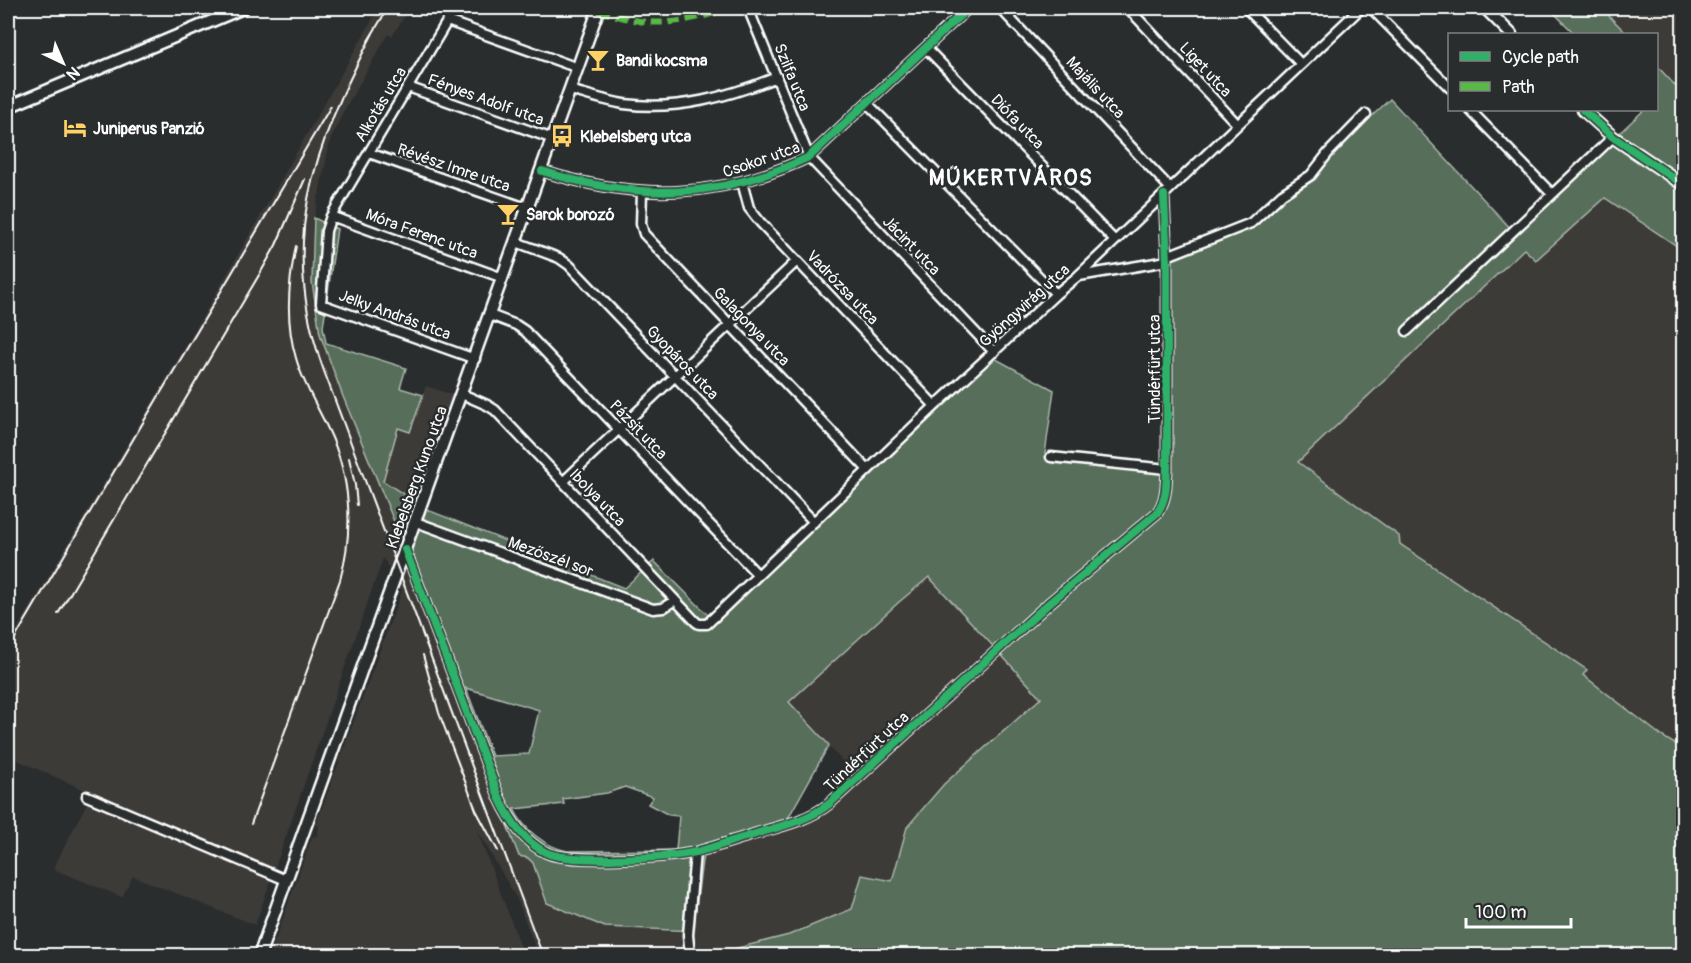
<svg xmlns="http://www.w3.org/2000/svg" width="1691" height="963" font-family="Pangolin,sans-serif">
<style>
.built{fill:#3e3b39}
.green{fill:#576e5a;stroke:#abb6ac;stroke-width:1.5;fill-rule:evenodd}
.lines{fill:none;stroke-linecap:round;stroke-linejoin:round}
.stream{stroke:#98a4ad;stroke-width:2}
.minor-casing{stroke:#fff;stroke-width:13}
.tertiary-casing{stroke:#fff;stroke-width:15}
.minor{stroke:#2a2d2e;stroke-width:8}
.tertiary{stroke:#2a2d2e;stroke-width:10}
.rail{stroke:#fff;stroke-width:2}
.quiet{stroke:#58b947;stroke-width:6;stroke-dasharray:12 6;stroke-linecap:butt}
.cycleway-casing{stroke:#2a2d2e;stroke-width:11}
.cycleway{stroke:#2db169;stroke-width:8}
.labels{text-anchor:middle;stroke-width:5;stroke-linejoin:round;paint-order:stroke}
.poi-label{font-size:16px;font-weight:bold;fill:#fff;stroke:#2a2d2e;text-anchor:start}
.street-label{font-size:16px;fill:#fff;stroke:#2a2d2e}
.district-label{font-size:22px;font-weight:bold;letter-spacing:1.5px;fill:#fff;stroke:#2a2d2e}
</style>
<rect width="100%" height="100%" fill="#2a2d2e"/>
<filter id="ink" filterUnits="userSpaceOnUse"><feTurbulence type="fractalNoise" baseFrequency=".0167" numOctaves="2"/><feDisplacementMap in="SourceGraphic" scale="12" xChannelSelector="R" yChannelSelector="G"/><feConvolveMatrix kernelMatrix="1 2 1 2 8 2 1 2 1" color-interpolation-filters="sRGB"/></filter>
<g filter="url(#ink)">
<path class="built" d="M379,8H410L392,36L388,34L343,112L330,141L314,218L312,282L314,308L320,334L328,358L400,536L421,604L519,856L528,858L533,863L547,903L605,927L680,932L707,851L822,815L860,781L789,702L899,602L929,577L1041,698L944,784L907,826L892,881L852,909L789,935L710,955H538L517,899L476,828L524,955H270L312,837L317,836L318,834L319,826L316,825L402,590L383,558L255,925L133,876L122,897L53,869L92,793L8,756V645L194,332Z
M1601,8H1683V94L1657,66L1656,34H1627Z
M1605,197L1683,250V749L1663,737L1583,675L1586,670L1400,544L1399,536L1298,462L1524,249L1536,260Z
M426,386L453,395L415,505L411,499L382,481L398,428L423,395Z"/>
<path class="green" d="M1549,8H1601L1627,34H1575Z
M1657,66L1683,94V250L1605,198L1536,260L1524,249L1298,462L1399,536L1400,544L1587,670L1583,675L1663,737L1683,749V955H710L789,935L852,909L862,875L892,881L907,827L944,784L1041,698L929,577L899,602L789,702L829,745L783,827L707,851L702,861L693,931L605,927L547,903L533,863L528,858L519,856L421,604L400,536L342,394L320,334L312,282L314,218L337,229L323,327L326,343L406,368L400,388L423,395L410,432L398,428L383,481L411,499L415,505L624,588L654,561L714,621L994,358L1054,390L1045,454L1172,474L1171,257L1261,221L1390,99L1514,232L1644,110H1656ZM466,688L539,710L529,754L492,756ZM625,787L653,797L648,804L669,815L679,816L676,850L567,851C545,846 524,830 514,809L564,804L563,799L607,793Z"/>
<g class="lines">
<path class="stream" d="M8,622L10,624"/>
<g class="minor-casing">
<path id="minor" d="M455,8L331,216L326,231L321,304L475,359
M748,8L809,157L994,352
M1000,8L1170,188
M1128,8L1237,124
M1246,8L1301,64
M1371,8L1450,88
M447,21L578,68
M926,48L1115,241
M408,87L553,139
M570,90C588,95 606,101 624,104C678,111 727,97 777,77
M867,103L1056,294
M1470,110L1552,194
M369,153L529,209
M542,171C637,201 718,200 809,157L968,8
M742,182L749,208L760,222L935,406
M642,192L641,224L644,234L868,470
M331,216L503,278
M516,242L559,258L569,265L814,522
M1167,256L1251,223L1282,194L1311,175L1329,152L1366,114
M1079,276L1167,261
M490,315L516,325L525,331L758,575
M1407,331L1613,137
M462,394L487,405L495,410L696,622L699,624H707L935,406L1056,294L1078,276L1361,8
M1051,457L1167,469
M563,482L797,261
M416,522L653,609L663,608L675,600
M405,549L499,797C509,819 523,841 545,852C567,864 669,858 696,852C713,848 731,841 749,836C776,827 806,822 829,804L1048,604L1157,513C1167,499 1166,485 1167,469V261L1164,195
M87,796L286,880
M690,956L688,935L695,852"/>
</g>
<g class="tertiary-casing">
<path id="tertiary" d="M1485,8L1511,34
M8,107L243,8
M1583,110L1613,137L1684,185
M259,956L599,8"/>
</g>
<use href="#minor" class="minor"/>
<use href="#tertiary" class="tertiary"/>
<path class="rail" d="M373,33C313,148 277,243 324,371L543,956
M368,41L388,8
M349,458L355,485L357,505
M58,614L262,270L276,245L305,179
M8,650L331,106
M423,655L439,713L476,810L498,851
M251,824L340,580C354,530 351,476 328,429C317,405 303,384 296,358C285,322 288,283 296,246"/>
<path class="quiet" d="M598,11C612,14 625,19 639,21C670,26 701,18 730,8"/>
<g class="cycleway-casing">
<path id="cycleway" d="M1583,110L1613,137L1684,185
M542,171C637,201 718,200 809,157L968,8
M405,549L499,797C509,819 523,841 545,852C567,864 669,858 696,852C713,848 731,841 749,836C776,827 806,822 829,804L1048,604L1157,513C1167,499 1166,485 1167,469V261L1164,195"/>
</g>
<use href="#cycleway" class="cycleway"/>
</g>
</g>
<defs>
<g id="bar-bare" transform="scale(1.8)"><path d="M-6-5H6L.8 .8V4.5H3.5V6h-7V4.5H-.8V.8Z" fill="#ffd166" stroke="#2a2d2e" stroke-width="2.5" paint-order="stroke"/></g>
<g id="hotel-bare" transform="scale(1.8)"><path d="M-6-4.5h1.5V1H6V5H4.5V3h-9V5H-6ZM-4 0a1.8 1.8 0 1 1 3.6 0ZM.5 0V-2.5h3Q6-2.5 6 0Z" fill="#ffd166" stroke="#2a2d2e" stroke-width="2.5" paint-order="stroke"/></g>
<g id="bus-bare" transform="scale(1.8)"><path d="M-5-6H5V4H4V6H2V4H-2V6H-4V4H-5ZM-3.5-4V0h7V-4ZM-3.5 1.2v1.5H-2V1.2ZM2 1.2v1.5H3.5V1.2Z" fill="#ffd166" stroke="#2a2d2e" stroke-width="2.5" paint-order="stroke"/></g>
</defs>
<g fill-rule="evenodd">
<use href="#bar-bare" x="598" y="60"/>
<use href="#hotel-bare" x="75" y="128"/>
<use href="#bus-bare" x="562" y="136"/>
<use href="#bar-bare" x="508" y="214"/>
</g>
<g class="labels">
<g class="poi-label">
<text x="616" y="66">Bandi kocsma</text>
<text x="93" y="134">Juniperus Panzió</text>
<text x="580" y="142">Klebelsberg utca</text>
<text x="526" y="220">Sarok borozó</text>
</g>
<g class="street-label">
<text transform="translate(1206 69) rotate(47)" y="6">Liget utca</text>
<text transform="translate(793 77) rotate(68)" y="6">Szilfa utca</text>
<text transform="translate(1096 87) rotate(47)" y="6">Majális utca</text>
<text transform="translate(486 99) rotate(20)" y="6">Fényes Adolf utca</text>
<text transform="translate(380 104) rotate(-59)" y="6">Alkotás utca</text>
<text transform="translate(1018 121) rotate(46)" y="6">Diófa utca</text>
<text transform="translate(761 159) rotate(-19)" y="6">Csokor utca</text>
<text transform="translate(454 167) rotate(19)" y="6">Révész Imre utca</text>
<text transform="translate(422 233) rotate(20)" y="6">Móra Ferenc utca</text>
<text transform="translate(912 245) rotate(46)" y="6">Jácint utca</text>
<text transform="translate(843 287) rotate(46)" y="6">Vadrózsa utca</text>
<text transform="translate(1024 305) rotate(-42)" y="6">Gyöngyvirág utca</text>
<text transform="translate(395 314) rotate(20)" y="6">Jelky András utca</text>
<text transform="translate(752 326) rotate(46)" y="6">Galagonya utca</text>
<text transform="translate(683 362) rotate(46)" y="6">Gyopáros utca</text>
<text transform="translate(1154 369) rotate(-90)" y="6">Tündérfürt utca</text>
<text transform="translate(639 429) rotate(46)" y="6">Pázsit utca</text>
<text transform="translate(416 477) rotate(-70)" y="6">Klebelsberg Kuno utca</text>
<text transform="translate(598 497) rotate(46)" y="6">Ibolya utca</text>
<text transform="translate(551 556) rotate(20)" y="6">Mezőszél sor</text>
<text transform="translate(866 751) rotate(-43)" y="6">Tündérfürt utca</text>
</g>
<g class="district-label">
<text x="1011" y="185">MŰKERTVÁROS</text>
</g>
</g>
<rect width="1691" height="963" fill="none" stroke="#2a2d2e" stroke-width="30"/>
<rect x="15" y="15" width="1661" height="933" fill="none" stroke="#fff" stroke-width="2" filter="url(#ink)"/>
<rect x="1448" y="33" width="210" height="78" fill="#2a2d2e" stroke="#7f8182" stroke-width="1.5"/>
<rect x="1460" y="52" width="30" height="9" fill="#2db169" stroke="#7f8182" stroke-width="1.5"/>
<text x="1502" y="63" font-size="18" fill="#ffffff">Cycle path</text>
<rect x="1460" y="82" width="30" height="9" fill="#58b947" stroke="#7f8182" stroke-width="1.5"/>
<text x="1502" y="93" font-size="18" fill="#ffffff">Path</text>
<g transform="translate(63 63) rotate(136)" stroke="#2a2d2e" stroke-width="4.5" paint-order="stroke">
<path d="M0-4.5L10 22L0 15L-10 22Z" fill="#ffffff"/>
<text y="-9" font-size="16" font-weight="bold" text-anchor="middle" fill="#ffffff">N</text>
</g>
<path d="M1466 918v9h105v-9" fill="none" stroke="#ffffff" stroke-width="3"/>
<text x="1475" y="918" font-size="18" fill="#ffffff" stroke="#2a2d2e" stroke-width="4.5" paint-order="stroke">100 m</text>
</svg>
